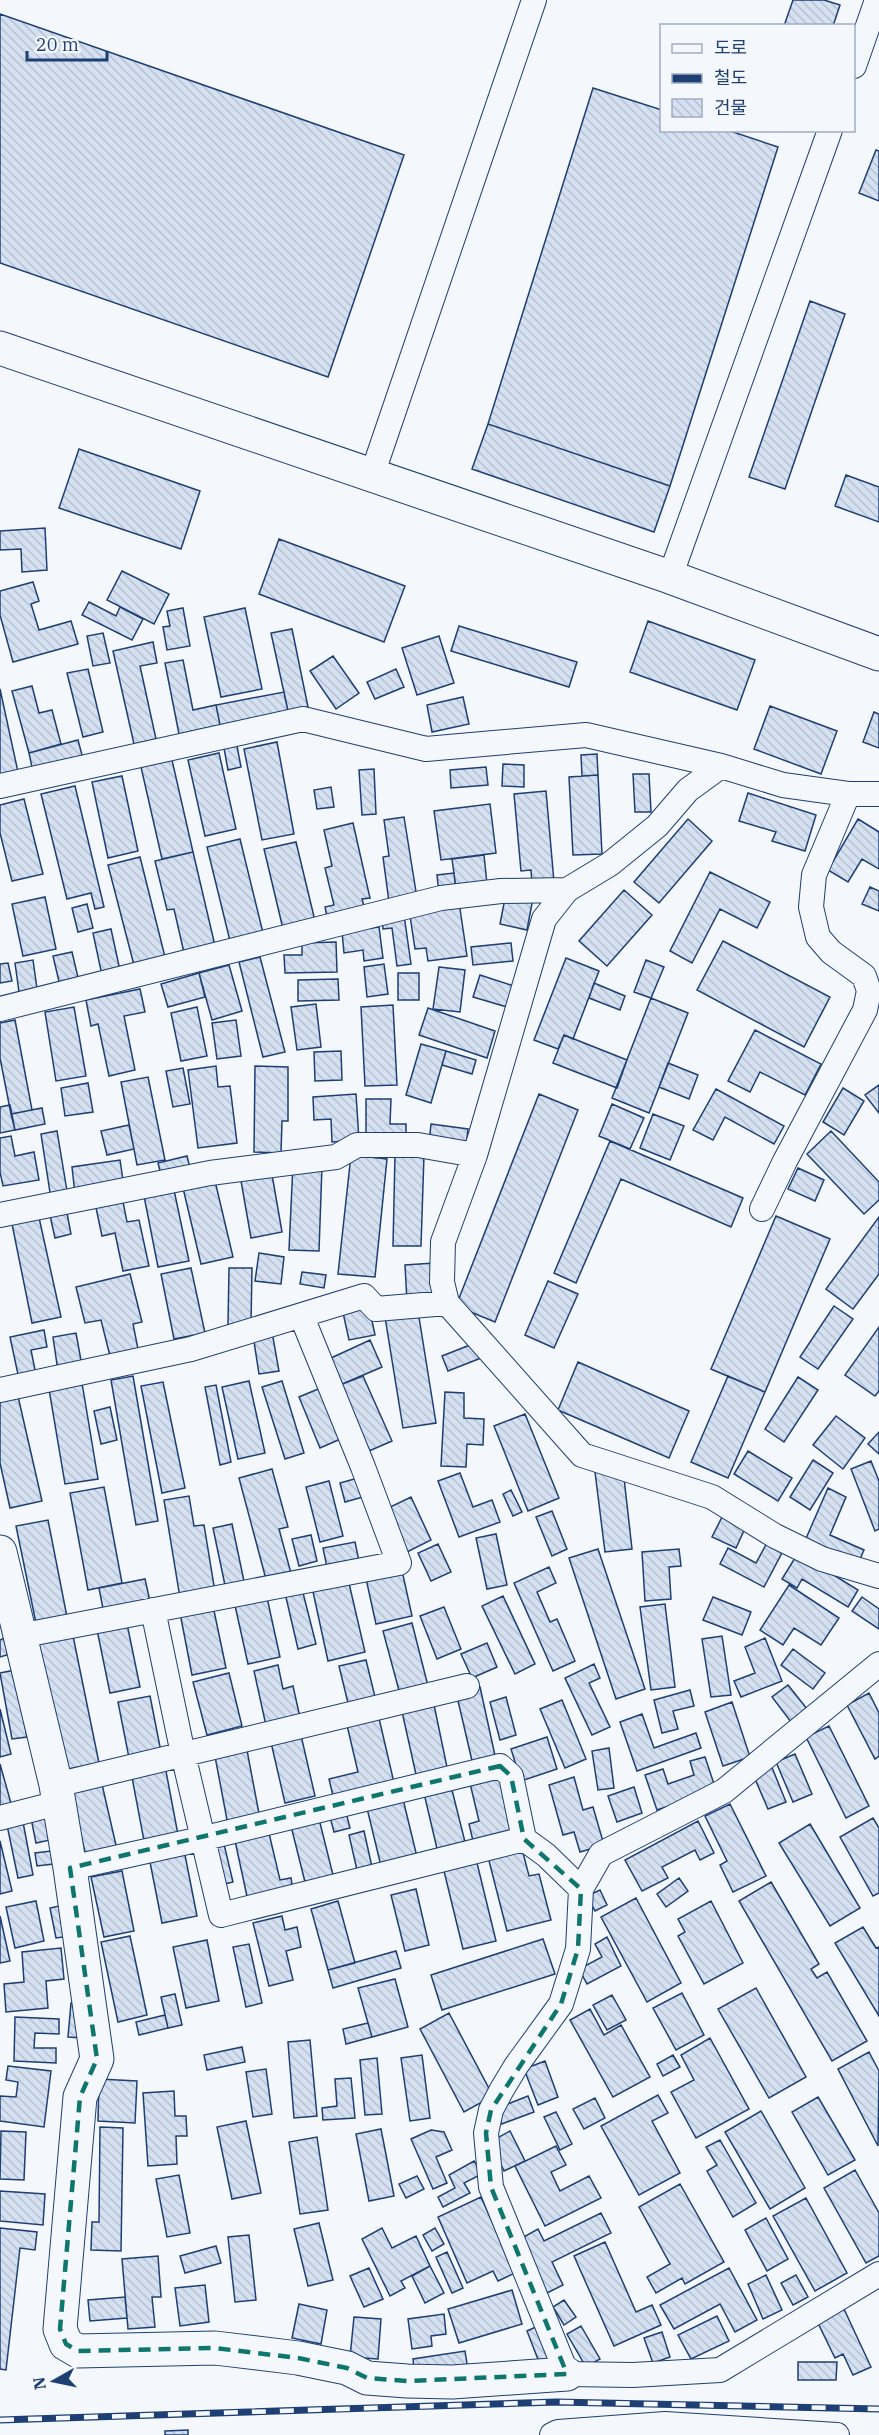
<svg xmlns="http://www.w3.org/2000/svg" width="879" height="2435" font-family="'IBM Plex Serif','Noto Sans KR',serif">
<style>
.building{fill:url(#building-back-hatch);stroke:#1d3f73;stroke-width:1.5}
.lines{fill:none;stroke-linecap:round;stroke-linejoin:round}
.street-casing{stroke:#1d3f73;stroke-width:26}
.secondary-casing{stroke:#1d3f73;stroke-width:35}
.street{stroke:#f4f7fb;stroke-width:24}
.secondary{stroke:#f4f7fb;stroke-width:33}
.rail-casing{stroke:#1d3f73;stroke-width:7}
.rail{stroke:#f4f7fb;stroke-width:4.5;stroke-dasharray:14;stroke-linecap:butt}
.marked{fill:none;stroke:#0f766e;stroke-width:4.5;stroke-dasharray:12 8;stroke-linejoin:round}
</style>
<defs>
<pattern id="building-back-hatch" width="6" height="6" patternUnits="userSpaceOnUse" patternTransform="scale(1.5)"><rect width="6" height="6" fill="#d5e0f0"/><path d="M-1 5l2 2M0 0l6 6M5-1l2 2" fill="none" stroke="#b6c1d1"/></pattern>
</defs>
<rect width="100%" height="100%" fill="#f4f7fb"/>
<path class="building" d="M793,0H824L840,5L833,26H784Z
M0,14L404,155L328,377L0,263Z
M593,88L662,110V130H727L778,147L670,486L488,424Z
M876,150L879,151V201L859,193Z
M810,301L845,314L785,489L749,477Z
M488,424L670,486L654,532L472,469Z
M79,449L200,491L181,549L59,508Z
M846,475L879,487V522L835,506Z
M45,528L47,570L22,572L21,549L0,550V531Z
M279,539L405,586L384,642L259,594Z
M122,571L169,594L154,624L107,600Z
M33,582L39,601L31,604L39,630L71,621L78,644L13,662L0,615V591Z
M89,602L116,616L120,607L143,619L132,640L82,615Z
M183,608L190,646L167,650L163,627L170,626L167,611Z
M245,608L262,689L221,697L204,617Z
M648,621L755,660L737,710L630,672Z
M459,626L577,662L569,687L451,651Z
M292,629L308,707L288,711L271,633Z
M103,633L110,663L93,666L87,636Z
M439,636L454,683L417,695L402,648Z
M153,642L157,663L140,666L156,739L134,744L113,651Z
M333,656L359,693L336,709L310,671Z
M183,660L193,710L216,705L220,725L179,734L165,663Z
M88,669L103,732L83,737L67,673Z
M396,669L404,687L375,699L367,682Z
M32,686L39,713L52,710L61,744L29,753L12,691Z
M0,689L18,772L0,776Z
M284,692L288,711L220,725L216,705Z
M463,697L469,724L432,732L427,705Z
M770,706L837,731L821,774L754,749Z
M874,712L879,714V748L863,742Z
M78,740L83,759L33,772L29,753Z
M277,742L294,834L262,840L244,749Z
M237,746L241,767L228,770L224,748Z
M219,753L236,829L205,836L188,760Z
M597,754L598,775L582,776L581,755Z
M172,760L193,852L162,859L141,767Z
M503,764L524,765V787L502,786Z
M486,767L488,785L451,788L450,770Z
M374,769L376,814L362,815L359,770Z
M633,774H649L651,812H635Z
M598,775L602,854L573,855L569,777Z
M122,776L138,851L108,858L92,782Z
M75,786L104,907L95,909L91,893L67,899L41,794Z
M331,787L334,807L317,809L314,790Z
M546,791L554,882L532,884L531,870L521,871L514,794Z
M748,793L816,815L805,851L772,841L776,832L739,821Z
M24,799L43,874L12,881L0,833V805Z
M490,804L496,853L441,860L434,811Z
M404,817L417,898L389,902L383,857L389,856L384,820Z
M688,819L712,841L659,903L634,882Z
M858,819L879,832V869L862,859L848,882L828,870Z
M353,823L370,898L362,899L366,913L328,922L325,907L334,905L325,868L332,866L324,830Z
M240,839L264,937L231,945L207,847Z
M296,842L316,925L284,933L264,849Z
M193,852L216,950L185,957L174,909L167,910L155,861Z
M484,855L487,884L456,888L452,859Z
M140,857L166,961L135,969L108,865Z
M710,872L770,902L757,928L720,909L692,963L670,951Z
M454,873L456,892L439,894L437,875Z
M870,887L879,891V911L862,904Z
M624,890L652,915L607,966L579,941Z
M506,893L533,898L527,930L500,924Z
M45,897L56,949L23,956L12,904Z
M459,902L467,956L428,961L426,948L415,949L409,909Z
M87,904L93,928L78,932L72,908Z
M404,915L411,964L397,966L392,928L383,929L382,918Z
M379,927L383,958L364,961L363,950L344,953L342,932Z
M111,929L121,975L103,980L93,933Z
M723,941L830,997L804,1047L697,990Z
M336,942L337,972L285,973L284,955H302V943Z
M511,943L513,961L473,965L471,947Z
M72,952L80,986L61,990L53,956Z
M260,957L285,1052L263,1057L239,962Z
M566,958L599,971L573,1039L564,1035L558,1049L534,1040Z
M33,960L38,996L20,999L15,963Z
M646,960L664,967L651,998L634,992Z
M8,963L12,981L0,983V964Z
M384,964L388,994L367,997L364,967Z
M229,965L242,1011L212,1020L199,973Z
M439,967L465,970L460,1012L433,1009Z
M199,973L205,997L168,1007L161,984Z
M398,973H419V1000H398Z
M480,975L514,986L507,1007L473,997Z
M338,979L339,1000L298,1001V980Z
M594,983L625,996L620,1010L589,998Z
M140,989L145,1012L124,1016L135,1070L109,1076L98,1024L91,1026L86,1000Z
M651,998L688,1013L649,1113L612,1098Z
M316,1004L321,1047L297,1050L291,1007Z
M393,1005L397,1085L365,1086L361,1007Z
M74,1007L86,1076L56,1081L45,1012Z
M197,1007L207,1056L181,1061L171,1013Z
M428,1008L495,1031L487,1058L419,1035Z
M15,1020L32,1110L11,1114L0,1058V1023Z
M236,1020L241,1056L217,1059L212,1023Z
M755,1030L821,1064L805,1095L760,1072L750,1092L728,1081Z
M564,1035L627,1060L617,1088L553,1063Z
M421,1044L446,1051L431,1103L406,1095Z
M341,1051L342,1080L315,1081L314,1052Z
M446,1051L476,1060L472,1074L442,1065Z
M668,1063L698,1075L689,1099L659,1087Z
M216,1066L218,1087L230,1086L237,1143L198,1148L188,1070Z
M255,1066L288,1067V1121H282L281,1153L254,1152Z
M183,1068L190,1104L173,1107L166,1071Z
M148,1077L165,1160L137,1165L121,1082Z
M88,1083L93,1112L65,1116L61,1088Z
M879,1085V1113L865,1095Z
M843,1088L864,1101L844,1135L823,1122Z
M716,1089L784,1126L774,1144L725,1117L713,1140L693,1130Z
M356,1094L359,1140L332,1142L331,1119L314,1120L313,1097Z
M539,1094L578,1110L495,1322L456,1306Z
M366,1099H391L390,1124H406V1142H366Z
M612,1104L644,1118L630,1149L599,1136Z
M10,1105L15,1130L0,1133V1107Z
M42,1108L45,1124L15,1130L11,1114Z
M653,1114L684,1126L670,1160L640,1148Z
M431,1124L468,1129L466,1148L429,1144Z
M129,1125L134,1149L107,1155L101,1131Z
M57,1131L68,1197L51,1199L41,1134Z
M831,1131L879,1182V1200L864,1214L807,1154Z
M11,1136L15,1156L34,1152L39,1180L3,1186L0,1172V1138Z
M610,1141L743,1198L731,1227L621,1179L576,1283L554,1273Z
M351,1155L387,1159L375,1277L338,1274Z
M395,1155H424L421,1246H393Z
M187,1156L191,1172L162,1179L158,1163Z
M120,1160L124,1187L75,1194L72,1167Z
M293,1164L322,1166L319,1251L289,1250Z
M798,1168L824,1180L815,1201L788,1189Z
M271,1169L282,1232L251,1238L240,1175Z
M215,1181L233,1257L201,1264L183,1188Z
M174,1190L189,1261L158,1267L144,1196Z
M122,1197L127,1222L139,1220L149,1266L123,1271L115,1233L102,1236L95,1203Z
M66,1208L71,1234L55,1238L49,1211Z
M38,1213L61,1317L32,1323L11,1219Z
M776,1216L830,1239L765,1392L711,1369Z
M879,1217V1274L853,1309L826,1289Z
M259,1253L284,1257L281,1284L255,1281Z
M434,1263L436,1300L407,1301L405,1265Z
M191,1268L205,1333L174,1339L161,1274Z
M229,1268H252L251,1325H228Z
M302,1272L326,1275L324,1288L300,1284Z
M130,1274L142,1322L133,1324L138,1349L110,1356L101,1320L85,1323L76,1287Z
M548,1281L578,1294L554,1348L525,1335Z
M368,1302L375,1335L349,1340L342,1308Z
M834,1306L853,1319L818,1369L800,1357Z
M418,1311L436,1423L403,1428L385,1317Z
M879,1327V1391L875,1396L845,1375Z
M44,1330L47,1347L31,1350L36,1375L19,1379L10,1337Z
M272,1332L279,1371L259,1374L253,1335Z
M76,1333L82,1366L58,1371L53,1337Z
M370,1340L382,1367L340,1385L329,1359Z
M475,1343L481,1358L448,1371L442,1356Z
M578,1362L689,1411L669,1458L558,1410Z
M133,1376L158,1521L136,1525L111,1380Z
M363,1376L392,1441L369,1451L340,1385Z
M728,1376L765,1392L728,1478L691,1462Z
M798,1377L818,1390L784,1442L765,1429Z
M249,1381L265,1453L238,1459L222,1387Z
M282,1381L304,1453L285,1459L262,1387Z
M163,1382L185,1488L162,1493L141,1386Z
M82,1383L98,1479L65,1484L49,1389Z
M216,1385L231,1462L220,1465L205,1387Z
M323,1387L345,1437L320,1448L299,1397Z
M17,1392L42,1501L10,1508L0,1463V1395Z
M445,1392L464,1393V1418L484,1419L483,1445L467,1444L466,1467L441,1466Z
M110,1407L117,1440L101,1444L94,1411Z
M525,1414L559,1498L528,1511L494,1426Z
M836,1416L865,1438L843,1469L813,1445Z
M879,1432V1454L868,1444Z
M748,1451L792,1478L778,1501L734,1474Z
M813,1460L833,1473L810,1510L790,1497Z
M871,1461L879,1481V1529L875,1531L851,1469Z
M272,1469L288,1527L279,1529L292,1577L267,1583L239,1478Z
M623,1469L632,1549L605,1552L595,1472Z
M460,1473L473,1507L492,1500L500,1522L459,1537L438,1481Z
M358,1478L363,1497L345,1502L340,1483Z
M329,1481L343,1536L320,1542L306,1487Z
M104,1487L122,1583L88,1590L70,1493Z
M828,1488L846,1497L830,1535L864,1550L857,1566L804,1543Z
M511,1490L522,1512L513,1516L503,1494Z
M189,1496L194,1526L204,1525L215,1592L180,1598L164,1500Z
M411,1497L431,1540L407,1552L386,1509Z
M552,1511L567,1549L552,1556L536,1517Z
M724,1513L747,1524L736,1548L712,1537Z
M48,1520L68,1622L37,1628L16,1526Z
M232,1524L245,1586L226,1590L213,1528Z
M496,1534L507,1585L487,1589L476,1538Z
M311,1535L317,1561L299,1566L292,1539Z
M768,1541L784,1549L764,1587L720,1564L728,1548L756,1563Z
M355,1542L360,1566L328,1572L323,1548Z
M438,1544L451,1572L431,1581L418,1553Z
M598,1549L645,1689L616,1699L569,1558Z
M679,1549L681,1566L669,1567L671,1599L645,1601L642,1552Z
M798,1553L858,1590L848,1607L802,1579L797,1588L782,1579Z
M401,1566L412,1616L376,1624L365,1574Z
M549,1567L556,1583L537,1592L550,1622L557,1619L575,1661L553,1671L514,1583Z
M145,1579L151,1606L104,1614L99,1588Z
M348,1579L365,1652L328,1661L312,1587Z
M789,1585L839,1618L821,1645L794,1628L783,1645L760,1630Z
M302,1589L316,1644L298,1649L285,1593Z
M266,1593L280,1657L248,1664L234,1601Z
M503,1596L535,1664L515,1674L482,1606Z
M713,1597L751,1612L742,1635L703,1620Z
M862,1597L879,1609V1629L852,1611Z
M665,1604L675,1687L651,1690L640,1607Z
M213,1606L226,1668L192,1675L180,1613Z
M444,1607L461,1649L437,1659L420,1616Z
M126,1619L140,1687L110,1693L96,1625Z
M412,1623L429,1690L401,1698L383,1631Z
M73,1636L99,1763L63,1770L38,1643Z
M722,1636L731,1695L711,1697L702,1639Z
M4,1638L10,1654L0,1657V1640Z
M765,1638L782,1681L741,1697L734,1681L755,1673L745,1647Z
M487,1643L497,1667L472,1678L461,1654Z
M793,1649L825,1673L813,1689L781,1665Z
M366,1660L376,1701L349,1707L339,1666Z
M594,1664L600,1678L589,1683L610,1727L592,1735L565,1678Z
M278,1665L283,1689L293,1686L301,1722L267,1730L254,1671Z
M15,1670L27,1737L12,1739L0,1673Z
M229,1673L242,1726L207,1735L193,1682Z
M788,1685L807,1709L791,1722L772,1697Z
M480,1687L496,1760L473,1765L456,1692Z
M690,1690L694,1706L673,1711L678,1729L662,1733L654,1700Z
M869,1693L879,1713V1756L875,1759L847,1705Z
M150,1696L162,1757L130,1763L118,1702Z
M506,1697L516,1735L500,1740L490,1702Z
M433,1700L448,1772L417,1779L401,1707Z
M562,1700L586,1759L565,1768L540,1709Z
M732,1702L750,1757L723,1766L705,1712Z
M0,1709L11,1754L0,1757Z
M378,1714L395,1787L334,1800L329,1779L358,1772L346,1721Z
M642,1714L654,1748L696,1733L701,1748L637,1771L620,1722Z
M829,1726L869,1806L846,1818L806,1737Z
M300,1731L315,1796L285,1803L270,1738Z
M547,1737L557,1769L521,1781L511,1749Z
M246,1745L260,1819L228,1825L214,1751Z
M609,1748L614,1788L598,1790L592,1751Z
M795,1754L812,1794L793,1802L776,1762Z
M705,1757L716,1790L657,1810L645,1775L663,1769L668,1784L694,1775L690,1761Z
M0,1764L12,1807L0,1810Z
M771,1765L786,1802L768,1809L752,1772Z
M165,1766L179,1840L145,1846L131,1772Z
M501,1772L517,1835L474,1845L469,1824L479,1821L469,1779Z
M574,1777L583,1810L593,1807L604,1845L580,1852L574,1832L563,1835L549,1785Z
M101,1780L118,1854L87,1861L70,1788Z
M450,1782L466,1846L438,1853L423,1789Z
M634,1787L642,1813L617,1822L608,1796Z
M402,1795L417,1857L381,1866L366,1804Z
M730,1804L766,1876L733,1892L720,1865L727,1861L705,1816Z
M345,1809L350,1828L334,1832L329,1813Z
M45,1815L50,1840L36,1843L31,1818Z
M318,1815L334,1879L306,1886L290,1822Z
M873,1818L879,1828V1893L873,1896L840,1837Z
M698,1821L714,1853L700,1860L695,1850L662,1867L668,1878L642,1891L625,1860Z
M23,1822L33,1875L18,1878L7,1825Z
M810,1824L860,1908L830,1926L779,1843Z
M268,1829L280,1880L291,1878L293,1891L248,1901L234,1836Z
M364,1831L372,1867L357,1870L349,1835Z
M223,1840L233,1882L217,1886L206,1844Z
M0,1841L12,1891L0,1894Z
M521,1845L529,1876L539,1874L551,1920L507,1931L487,1853Z
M184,1850L197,1916L162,1923L149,1857Z
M51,1851L53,1864L37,1866L35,1853Z
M477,1863L496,1941L463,1949L444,1871Z
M122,1871L134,1931L104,1937L91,1877Z
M679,1878L688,1891L666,1907L657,1894Z
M771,1882L819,1964L811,1969L817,1978L827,1972L867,2041L832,2061L739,1901Z
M416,1889L429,1945L405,1951L391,1895Z
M600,1890L607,1905L595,1911L587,1896Z
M636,1898L681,1983L647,2002L601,1917Z
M36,1901L44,1941L15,1948L6,1907Z
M338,1901L355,1963L328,1970L311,1909Z
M711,1901L743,1963L704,1984L678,1936L685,1932L678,1919Z
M64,1905L70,1936L56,1938L50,1908Z
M0,1916L10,1961L0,1963Z
M282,1916L285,1930L297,1927L301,1947L286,1951L293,1980L269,1986L253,1923Z
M863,1927L876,1948L879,1947V2016L835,1943Z
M130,1936L147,2015L118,2022L101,1942Z
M607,1937L621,1966L587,1984L579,1969L602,1957L595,1944Z
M543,1939L555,1974L442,2010L431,1975Z
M207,1940L219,2001L186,2008L173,1947Z
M249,1944L262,2003L246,2007L233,1947Z
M61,1948L64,1979L46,1981L48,2008L6,2012L4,1984L24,1982L22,1952Z
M396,1951L401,1968L333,1988L328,1970Z
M395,1979L408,2027L372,2037L358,1988Z
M756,1988L806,2077L769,2098L718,2009Z
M682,1993L704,2035L676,2050L653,2008Z
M175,1994L182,2025L168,2028L161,1997Z
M612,1995L626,2020L607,2030L593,2005Z
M71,2003L84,2004L82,2038L68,2037Z
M590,2009L604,2035L621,2025L650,2077L613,2097L570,2020Z
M449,2013L493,2096L464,2112L420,2029Z
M165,2015L168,2028L139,2035L136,2022Z
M15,2017L59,2019V2034L35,2033L34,2048H56V2063L14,2061Z
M368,2023L372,2037L346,2044L343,2029Z
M710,2038L749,2109L696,2138L671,2092L694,2080L681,2055Z
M310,2040L317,2116L294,2118L288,2042Z
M242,2047L245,2062L207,2070L204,2055Z
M869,2052L879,2071L878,2146L838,2069Z
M422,2055L430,2118L410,2121L401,2058Z
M673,2055L680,2067L663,2076L657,2064Z
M377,2058L382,2114L365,2115L360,2060Z
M545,2061L558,2097L538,2105L524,2069Z
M8,2066L51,2071L44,2127L0,2121V2096L16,2097L18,2082L6,2080Z
M266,2069L272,2114L253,2117L246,2072Z
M351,2078L355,2118L323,2120L322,2108L337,2106L335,2079Z
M99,2079L137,2081L135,2123L98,2121Z
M174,2091L175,2116H186L187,2136H176L177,2164L148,2166L143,2093Z
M658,2095L668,2113L652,2121L680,2173L639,2195L601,2126Z
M528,2096L534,2112L496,2126L500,2107Z
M818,2097L855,2160L828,2175L792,2112Z
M595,2098L605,2118L584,2129L573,2109Z
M761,2111L805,2188L770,2209L725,2132Z
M556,2112L572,2144L560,2150L544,2117Z
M246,2121L261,2193L232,2199L217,2127Z
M100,2127L123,2128L121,2251L91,2250L92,2222H99Z
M381,2129L394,2196L369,2201L356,2134Z
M431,2130L444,2132L452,2150L436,2157L447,2183L433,2189L411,2139Z
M1,2131L26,2132L24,2180L0,2179Z
M510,2131L525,2161L504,2171L490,2142Z
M317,2137L328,2210L300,2214L289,2142Z
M720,2140L756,2203L733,2217L707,2171L717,2165L706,2147Z
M556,2146L566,2165L551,2172L560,2191L589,2176L601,2198L545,2226L515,2166Z
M474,2161L482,2174L464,2183L470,2193L443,2207L438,2197L455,2188L449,2175Z
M855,2170L879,2213V2256L866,2263L824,2188Z
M179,2175L190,2233L167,2237L156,2179Z
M417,2176L424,2189L406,2198L399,2184Z
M680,2184L724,2262L685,2284L682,2278L656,2293L647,2277L670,2264L639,2207Z
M0,2191L45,2194L43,2225L0,2221Z
M481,2197L515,2273L498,2281L493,2271L467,2283L438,2217Z
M806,2198L847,2273L815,2291L773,2216Z
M601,2213L611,2233L552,2262L563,2285L547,2293L520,2239L538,2229L544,2241Z
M766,2218L788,2259L767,2271L745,2230Z
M319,2223L333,2280L308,2286L294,2229Z
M0,2228L37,2232L35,2250L20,2248L6,2370L0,2369Z
M382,2228L392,2248L416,2236L430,2266L401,2281L405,2288L390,2296L362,2239Z
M435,2228L444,2244L432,2251L423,2235Z
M249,2235L256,2300L235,2302L228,2237Z
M605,2242L636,2312L652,2305L661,2325L614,2346L574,2256Z
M216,2246L221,2263L185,2273L180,2256Z
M447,2252L463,2288L452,2293L436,2257Z
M158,2256L161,2297H152L155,2327L128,2329L122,2259Z
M430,2266L444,2293L425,2303L412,2276Z
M369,2268L383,2299L364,2307L350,2276Z
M729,2268L757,2320L735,2332L720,2304L674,2329L660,2305Z
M766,2275L782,2310L763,2319L748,2284Z
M796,2275L808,2297L793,2305L781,2283Z
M205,2285L209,2322L180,2326L175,2288Z
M512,2290L522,2324L459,2343L448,2309Z
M125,2297L127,2318L90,2321L88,2300Z
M564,2300L576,2317L564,2325L553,2307Z
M299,2304L327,2310L321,2344L292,2338Z
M844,2309L871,2367L853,2375L843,2354L835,2358L817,2321Z
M444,2314L446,2334L431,2336L432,2346L412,2349L408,2319Z
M717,2316L729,2341L691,2359L678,2335Z
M354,2317L381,2319L378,2359L350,2357Z
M538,2326L551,2357L539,2362L527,2331Z
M581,2326L600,2359L586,2367L567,2334Z
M662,2332L670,2357L653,2363L644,2338Z
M465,2351L468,2370L415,2377L413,2359Z
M798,2362H837L836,2380H798Z
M188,2430V2435H165V2431Z"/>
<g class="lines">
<g class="street-casing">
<path id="street" d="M854,66L877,0
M372,475L534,0
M670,577L830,130
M721,766L783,785L848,794H879
M0,786L303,719L426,749L586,735L721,766L688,790L657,826L610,864L567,890L544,919L475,1155L443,1242L442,1282L447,1303L582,1455L712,1497L775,1536L822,1559L879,1576
M0,1009L441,898L501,891L567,890
M762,1209L785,1161L865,1010L869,991L864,976L831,952L818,937L811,907L814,875L848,794
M0,1215L210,1173L336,1157L357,1145H418L475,1155
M0,1390L191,1349L364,1296L376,1309L447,1303
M153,1610L183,1754L221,1915L524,1839
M19,1636L399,1563L363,1467L302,1317
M879,1664L724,1791L601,1854L581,1889L578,1949L561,2004L516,2066L501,2091L491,2110L486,2133L491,2187L567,2374L633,2375L720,2370L879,2274
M56,1785L467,1686
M0,1818L58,1803
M70,1868L201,1839L500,1766L511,1776L524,1839L546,1855L581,1889
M552,2435L558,2432L665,2424L837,2435"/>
</g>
<g class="secondary-casing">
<path id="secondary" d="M0,348L670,577L879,654
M0,1552L56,1785L70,1868L97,2059L80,2097L60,2329L66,2344L78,2351L215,2348L298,2358L347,2368L367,2378L407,2381L452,2382L567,2374"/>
</g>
<use href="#street" class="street"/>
<use href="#secondary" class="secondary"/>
<g class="rail-casing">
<path id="rail" d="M0,2420L557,2402L879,2409"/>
</g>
<use href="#rail" class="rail"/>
</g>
<path class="marked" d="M500,1766L511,1776L524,1839L581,1889L578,1949L561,2004L491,2110L486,2133L491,2187L567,2374L407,2381L367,2378L347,2368L298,2358L215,2348L78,2351L66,2344L60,2329L80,2097L97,2059L70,1868Z"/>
<rect x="660" y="24" width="195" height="108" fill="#f4f7fb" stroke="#9eadc5" stroke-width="1.5"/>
<rect x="672" y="44" width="30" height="9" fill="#f4f7fb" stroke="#9eadc5" stroke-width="1.5"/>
<text x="714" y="54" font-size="18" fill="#1d3f73">도로</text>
<rect x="672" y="74" width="30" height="9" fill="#1d3f73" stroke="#9eadc5" stroke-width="1.5"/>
<text x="714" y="84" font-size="18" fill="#1d3f73">철도</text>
<rect x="672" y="99" width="30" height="18" fill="url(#building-back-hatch)" stroke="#9eadc5" stroke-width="1.5"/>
<text x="714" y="114" font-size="18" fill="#1d3f73">건물</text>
<g transform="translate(54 2381) rotate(261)" stroke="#f4f7fb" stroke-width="4.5" paint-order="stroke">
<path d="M0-4.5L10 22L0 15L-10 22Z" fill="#1d3f73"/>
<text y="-9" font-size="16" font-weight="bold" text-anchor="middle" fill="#1d3f73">N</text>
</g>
<path d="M27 51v9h80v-9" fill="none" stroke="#1d3f73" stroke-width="3"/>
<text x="36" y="51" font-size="18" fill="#1d3f73" stroke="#f4f7fb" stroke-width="4.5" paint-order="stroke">20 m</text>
</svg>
